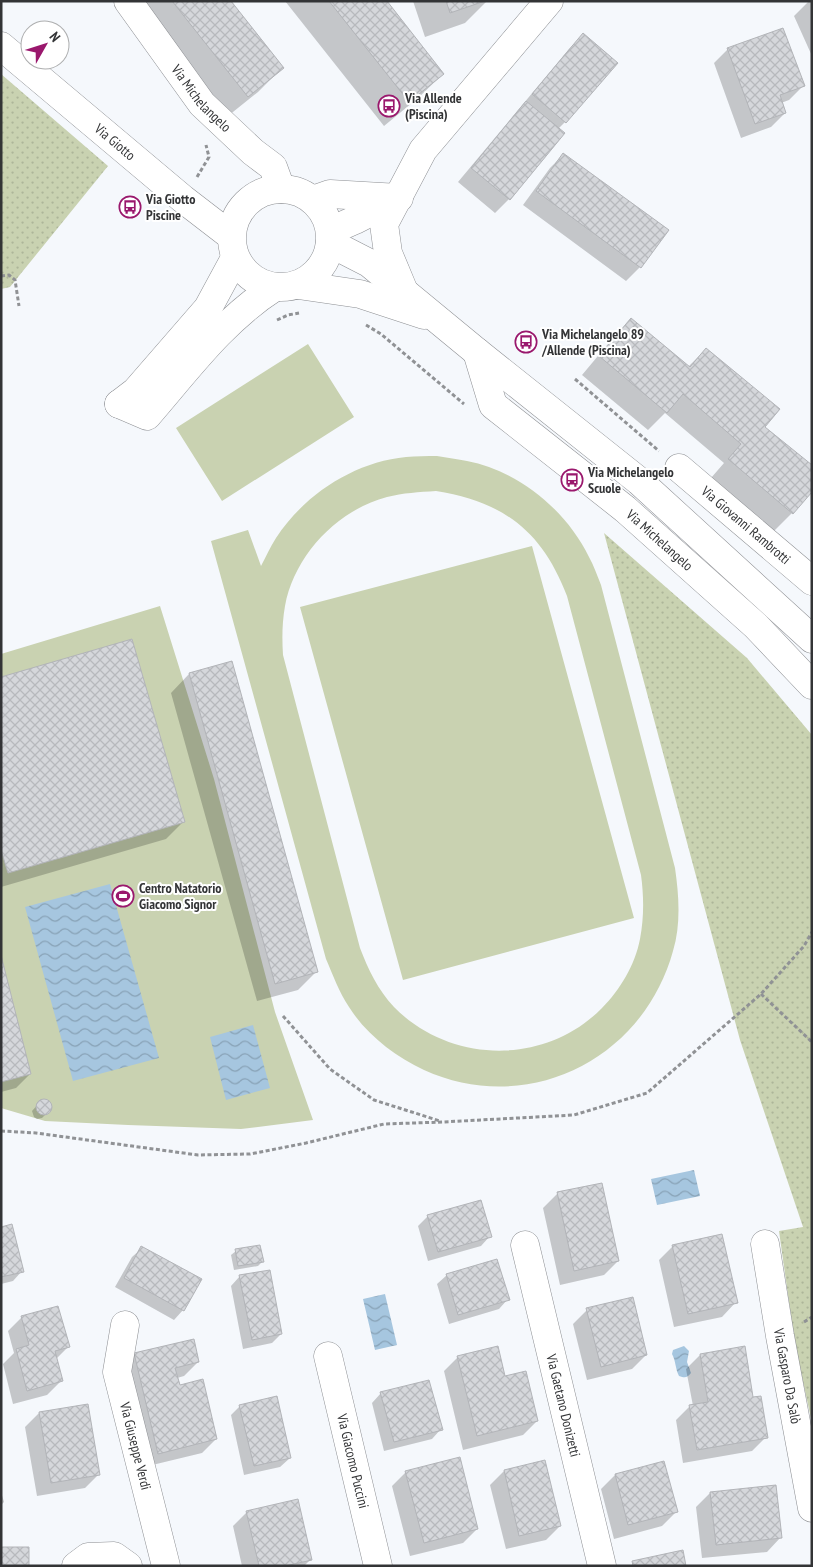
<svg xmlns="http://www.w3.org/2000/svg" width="813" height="1567" font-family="'PT Sans Narrow',sans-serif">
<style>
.green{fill:#c9d2b1;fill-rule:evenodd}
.park{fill:url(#park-dots)}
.water{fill:url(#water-waves)}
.shadow{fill:#0003}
.building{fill:url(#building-cross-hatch);stroke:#b2b4b8}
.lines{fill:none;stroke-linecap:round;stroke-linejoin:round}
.minor-casing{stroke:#8d8f93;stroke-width:29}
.path{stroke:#909295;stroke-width:3;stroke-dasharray:4 2.5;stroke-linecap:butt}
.minor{stroke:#fff;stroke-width:28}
.labels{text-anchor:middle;stroke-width:4;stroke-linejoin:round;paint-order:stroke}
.street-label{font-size:14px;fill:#333436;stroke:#fff}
.poi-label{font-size:14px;font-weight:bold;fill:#333436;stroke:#fff;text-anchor:start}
</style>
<defs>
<pattern id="park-dots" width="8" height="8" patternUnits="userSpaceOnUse" patternTransform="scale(1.25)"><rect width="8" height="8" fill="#c9d2b1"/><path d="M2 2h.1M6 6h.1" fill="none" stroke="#adb599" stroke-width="1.8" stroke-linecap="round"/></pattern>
<pattern id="water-waves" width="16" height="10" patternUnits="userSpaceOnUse" patternTransform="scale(1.25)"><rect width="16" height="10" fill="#a6c6df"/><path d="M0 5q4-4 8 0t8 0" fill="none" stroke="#88a2b6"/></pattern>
<pattern id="building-cross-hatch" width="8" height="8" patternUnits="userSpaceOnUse" patternTransform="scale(1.25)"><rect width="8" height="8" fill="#d5d7db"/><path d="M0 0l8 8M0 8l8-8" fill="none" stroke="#b7b9bd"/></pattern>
</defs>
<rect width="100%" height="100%" fill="#f5f8fc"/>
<path class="green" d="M308,344L354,417L222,501L176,428Z
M437,456C447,458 458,459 467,461C519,471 566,510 589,557C594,566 597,575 601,585L675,868C679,896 681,924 673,951C643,1060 527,1117 424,1070C394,1056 366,1034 349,1007C339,992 333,975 326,959L211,541L248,530L261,566C266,557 270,547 276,538C304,495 354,462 406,457C416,456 427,456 437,456ZM436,491C504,502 542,531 567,596L641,875C644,897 644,918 640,939C635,965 620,990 602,1008C545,1066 450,1064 394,1007C378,990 368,969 360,948L283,655C282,639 282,623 285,606C294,556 337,510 387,497C403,493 419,492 436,491Z
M532,546L634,918L403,980L300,607Z
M160,606L214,779L275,1012L313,1120L241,1129L128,1125L45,1121L1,1108V654Z"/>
<path class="park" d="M1,74L108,166L10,287L1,289Z
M604,533L747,658L812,735V1423L795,1345L779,1231L803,1227L740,1040Z"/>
<path class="water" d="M110,884L159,1058L73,1081L25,907Z
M253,1025L270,1088L226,1100L210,1037Z
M694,1170L700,1196L657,1205L651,1179Z
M385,1294L397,1345L375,1350L363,1299Z
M684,1346L689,1351L687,1362L691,1373C687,1378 685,1378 679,1376C675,1368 676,1361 672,1354L673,1350Z"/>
<path class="shadow" d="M128,1H229L282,68L258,92L223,120Z
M285,1H385L443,74L418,98L384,126Z
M413,1H487L465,23L425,37Z
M812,1V56L794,16L808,2Z
M583,35L565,122L558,129L509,199L495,213L458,182L569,49Z
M728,49L803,86L789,100L781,103L785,113L771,127L741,138L714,63Z
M564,154L640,267L626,281L523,205L550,168Z
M631,320L688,367L706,349L763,427L792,513L774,531L711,478L724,463L665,413L648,430L582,375L613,338Z
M189,674L316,972L298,990L257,1001L171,693Z
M1,679L184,821L166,839L1,887Z
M1,960L30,1074L16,1088L1,1092Z
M45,1100L49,1103L50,1110L42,1118L37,1119L34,1117L32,1111L41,1101Z
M601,1184L618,1261L604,1275L560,1285L543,1208L557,1194Z
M428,1216L490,1236L481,1246L428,1261L418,1226Z
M1,1228L22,1271L13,1281L1,1284Z
M673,1246L736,1302L722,1317L674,1327L659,1260Z
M142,1248L183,1310L174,1320L115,1287L132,1257Z
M236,1251L262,1262L258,1266L234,1270L231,1255Z
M447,1275L508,1299L499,1309L449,1324L437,1284Z
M240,1276L281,1334L272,1343L243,1349L231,1286Z
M587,1310L646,1355L632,1369L587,1380L573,1324Z
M22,1317L68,1347L56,1359L61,1381L47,1395L13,1404L3,1364L14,1353L8,1331Z
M135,1354L198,1362L184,1376L177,1378L179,1386L216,1439L202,1453L144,1467L121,1369Z
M700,1355L752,1398L766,1437L752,1451L683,1463L676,1420L690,1406H693L686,1369Z
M458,1357L504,1378L537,1421L523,1435L463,1450L444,1371Z
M381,1393L441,1429L432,1439L384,1451L372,1403Z
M240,1406L290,1458L280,1467L244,1475L231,1415Z
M39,1413L99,1474L85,1488L37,1496L25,1427Z
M504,1471L560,1526L546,1540L506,1549L490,1485Z
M406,1472L477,1529L463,1543L410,1556L392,1486Z
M615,1475L676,1512L662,1526L614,1539L601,1489Z
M1,1492L4,1502L1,1505Z
M710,1493L781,1537L767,1552L702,1558L696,1507Z
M247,1512L311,1559L304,1566H242L233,1526Z"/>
<path class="building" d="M172,1H231L284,68L248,97Z
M329,1H387L444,74L409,102Z
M446,1H485L450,13Z
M783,28L805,86L780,95L786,113L755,124L727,48Z
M583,33L618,63L566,123L532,94Z
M526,101L565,133L510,200L471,168Z
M563,153L669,230L641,268L536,191Z
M631,318L690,367L706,348L780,409L765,427L812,465V492L793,514L728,459L741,444L683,394L667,413L599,356Z
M132,639L185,822L8,873L1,850V677Z
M232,661L318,972L275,984L189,673Z
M1,955L31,1074L1,1082Z
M36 1107a8 8 0 1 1 16 0a8 8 0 1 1-16 0Z
M602,1183L619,1261L574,1271L557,1192Z
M481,1200L492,1237L438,1252L427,1215Z
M12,1224L24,1272L1,1277V1227Z
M722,1234L738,1303L688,1314L672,1245Z
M260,1245L264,1262L238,1266L235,1249Z
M141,1246L202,1279L184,1311L124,1278Z
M497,1259L510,1300L458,1315L446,1274Z
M270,1270L282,1334L252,1340L239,1275Z
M633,1297L647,1355L601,1367L586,1308Z
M58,1306L70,1347L55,1351L63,1381L27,1391L16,1349L29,1345L21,1316Z
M194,1339L199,1362L175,1368L180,1385L203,1379L217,1439L158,1454L134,1353Z
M498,1346L505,1376L526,1371L538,1421L477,1436L457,1356Z
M745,1346L753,1397L761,1396L768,1438L697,1450L689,1405L708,1402L700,1354Z
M429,1380L443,1430L394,1442L380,1392Z
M277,1396L291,1458L254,1466L239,1405Z
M88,1404L100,1475L51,1483L39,1412Z
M460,1457L478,1529L424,1543L405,1471Z
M545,1460L561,1526L519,1536L504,1470Z
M664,1461L678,1512L628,1525L615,1474Z
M776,1485L782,1538L716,1545L710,1492Z
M298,1499L312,1560L285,1566H259L246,1511Z
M1,1547H29V1566H1Z
M683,1550L686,1566H633L632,1561Z"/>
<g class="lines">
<g class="minor-casing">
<g id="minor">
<path id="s1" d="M128,1L202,104L253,152L273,167L281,189"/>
<path id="s2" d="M1,46L183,199L231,236"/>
<circle cx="281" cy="238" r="49"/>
<path d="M313,200L330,194L399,198"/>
<path d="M330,231L355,220L398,198"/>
<path d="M330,243L369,263L477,352L639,481L812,639"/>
<path d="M298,285L360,294L424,315"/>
<path d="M403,289L388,253L384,224L423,150L549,1"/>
<path id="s3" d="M477,352L493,405L625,509L756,626L812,685"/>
<path d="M119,404L147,416C187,370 223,320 275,287"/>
<path d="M119,404L136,391L208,308L235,258"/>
<path id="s4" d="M679,468L812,581"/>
<path id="s5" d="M765,1244L780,1336L812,1508"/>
<path id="s6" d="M525,1245L602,1566"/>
<path id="s7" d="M125,1325L117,1372L166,1566"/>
<path id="s8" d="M328,1356L378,1566"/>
<path d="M76,1566L88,1557L114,1556L128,1566"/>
</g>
</g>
<path class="path" d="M197,177L209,157L206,145
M1,276L9,275L15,280L19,306
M277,320L288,315L299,313
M366,325L381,334L464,404
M575,379L659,451
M761,994L812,1042
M283,1016L330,1069L374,1100L440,1121
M1,1131L36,1133L198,1155L250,1154L306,1143L384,1124L443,1122L574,1115L647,1093L761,994L804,946L812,932
M804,1322L812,1317"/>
<use href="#minor" class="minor"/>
</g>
<defs>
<g id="bus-ring" transform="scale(1.125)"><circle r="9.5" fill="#fff" stroke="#9a186d" stroke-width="1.5"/><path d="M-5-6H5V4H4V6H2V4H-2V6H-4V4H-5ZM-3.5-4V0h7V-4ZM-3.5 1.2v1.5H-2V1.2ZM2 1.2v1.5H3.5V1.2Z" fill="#9a186d"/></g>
<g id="stadium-ring" transform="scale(1.125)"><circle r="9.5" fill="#fff" stroke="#9a186d" stroke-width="1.5"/><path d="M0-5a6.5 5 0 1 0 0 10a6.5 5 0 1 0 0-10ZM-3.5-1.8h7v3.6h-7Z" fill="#9a186d"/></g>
</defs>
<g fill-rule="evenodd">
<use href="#bus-ring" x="389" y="106"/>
<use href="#bus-ring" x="130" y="207"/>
<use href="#bus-ring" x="526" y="342"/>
<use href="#bus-ring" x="572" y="480"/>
<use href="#stadium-ring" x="123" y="896"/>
</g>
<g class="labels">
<g class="street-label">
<text dy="5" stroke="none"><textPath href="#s1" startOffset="122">Via Michelangelo</textPath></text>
<text dy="5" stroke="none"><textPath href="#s2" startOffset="149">Via Giotto</textPath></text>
<text dy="5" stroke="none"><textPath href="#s4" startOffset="88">Via Giovanni Rambrotti</textPath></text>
<text dy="5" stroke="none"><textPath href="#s3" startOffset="270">Via Michelangelo</textPath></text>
<text dy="5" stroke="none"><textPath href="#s5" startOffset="134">Via Gasparo Da Salò</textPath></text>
<text dy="5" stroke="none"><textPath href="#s6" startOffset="165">Via Gaetano Donizetti</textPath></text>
<text dy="5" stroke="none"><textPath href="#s7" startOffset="124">Via Giuseppe Verdi</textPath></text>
<text dy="5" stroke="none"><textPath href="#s8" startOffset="108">Via Giacomo Puccini</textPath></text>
</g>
<g class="poi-label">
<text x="405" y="103">Via Allende<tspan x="405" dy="16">(Piscina)</tspan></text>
<text x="146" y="204">Via Giotto<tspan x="146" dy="16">Piscine</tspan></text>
<text x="542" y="339">Via Michelangelo 89<tspan x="542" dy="16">/Allende (Piscina)</tspan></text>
<text x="588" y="477">Via Michelangelo<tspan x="588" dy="16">Scuole</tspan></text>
<text x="139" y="893">Centro Natatorio<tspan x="139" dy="16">Giacomo Signor</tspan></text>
</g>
</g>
<rect width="813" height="1567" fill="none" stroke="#333436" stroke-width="5"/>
<g transform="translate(45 45) rotate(51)"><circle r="24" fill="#ffffff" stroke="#adaeaf"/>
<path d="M0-4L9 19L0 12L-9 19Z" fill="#9a186d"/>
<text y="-8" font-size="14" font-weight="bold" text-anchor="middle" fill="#333436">N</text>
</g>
</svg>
